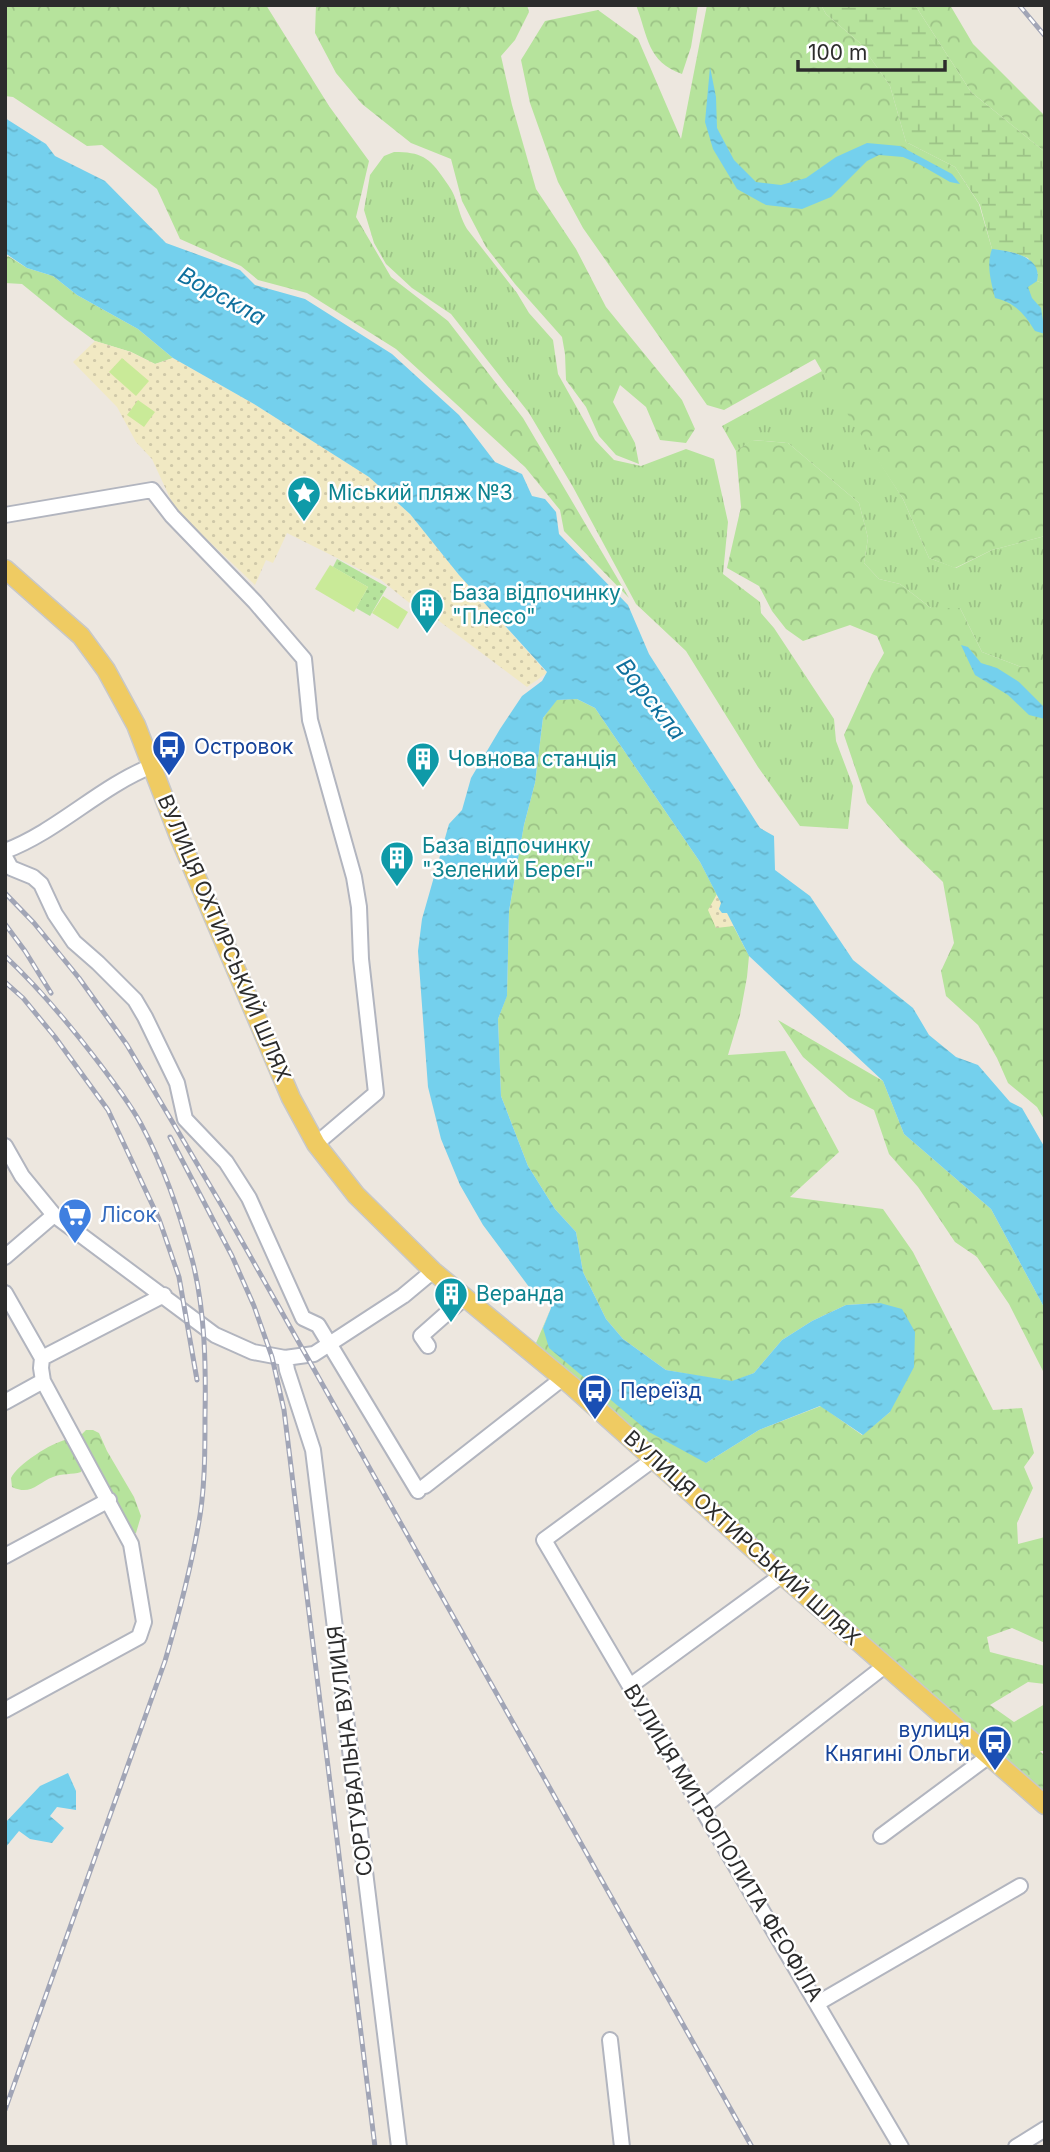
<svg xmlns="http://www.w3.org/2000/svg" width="1050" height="2152" font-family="Inter,sans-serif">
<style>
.grass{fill:url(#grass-tufts)}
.forest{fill:url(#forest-crowns)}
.wetland{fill:url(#wetland-marsh)}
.sand{fill:url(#sand-dots)}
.park{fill:url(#park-dots)}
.pitch{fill:#c9ea98}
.water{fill:url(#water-ripples)}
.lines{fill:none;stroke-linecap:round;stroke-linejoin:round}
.minor-casing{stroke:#b2b5bf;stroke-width:18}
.major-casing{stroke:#c8c8c8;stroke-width:21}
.minor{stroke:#fff;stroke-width:14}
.major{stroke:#efcb62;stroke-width:18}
.rail-casing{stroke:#a1a5b6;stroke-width:5}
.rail{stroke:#fff;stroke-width:2.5;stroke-dasharray:8;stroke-linecap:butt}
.labels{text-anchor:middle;stroke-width:5;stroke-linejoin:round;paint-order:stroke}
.culture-label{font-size:21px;fill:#0d838f;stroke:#fff;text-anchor:start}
.transit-label{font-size:21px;fill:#164399;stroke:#fff;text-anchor:start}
.street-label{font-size:21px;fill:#2c2c2c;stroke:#fff}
.shop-label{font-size:21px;fill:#366cbe;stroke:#fff;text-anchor:start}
.water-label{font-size:23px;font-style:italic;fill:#0f709d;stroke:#fff}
</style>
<defs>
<pattern id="grass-tufts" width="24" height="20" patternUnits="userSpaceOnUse" patternTransform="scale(1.75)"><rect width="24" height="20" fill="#b6e39c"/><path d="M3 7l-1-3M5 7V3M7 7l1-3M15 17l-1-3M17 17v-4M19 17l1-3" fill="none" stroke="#9dc387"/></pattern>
<pattern id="forest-crowns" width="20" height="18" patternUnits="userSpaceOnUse" patternTransform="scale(1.75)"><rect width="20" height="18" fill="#b6e39c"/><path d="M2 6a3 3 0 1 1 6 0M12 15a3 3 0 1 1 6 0" fill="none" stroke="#9dc387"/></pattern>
<pattern id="wetland-marsh" width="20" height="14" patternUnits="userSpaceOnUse" patternTransform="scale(1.75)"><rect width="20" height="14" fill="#b6e39c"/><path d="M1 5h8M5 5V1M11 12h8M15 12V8" fill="none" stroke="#9dc387"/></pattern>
<pattern id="sand-dots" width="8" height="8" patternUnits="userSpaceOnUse" patternTransform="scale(1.75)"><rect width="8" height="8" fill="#f1e9c3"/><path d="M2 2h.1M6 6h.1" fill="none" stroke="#cfc8a8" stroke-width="1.8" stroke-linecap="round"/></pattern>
<pattern id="park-dots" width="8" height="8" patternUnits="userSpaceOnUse" patternTransform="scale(1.75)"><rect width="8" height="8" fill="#b6e39c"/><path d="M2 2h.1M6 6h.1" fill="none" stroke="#9dc387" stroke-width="1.8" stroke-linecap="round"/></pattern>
<pattern id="water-ripples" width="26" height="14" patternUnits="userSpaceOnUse" patternTransform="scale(1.75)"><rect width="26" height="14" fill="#74d0ed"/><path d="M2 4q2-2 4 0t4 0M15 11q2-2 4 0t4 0" fill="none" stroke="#65b3cb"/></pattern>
</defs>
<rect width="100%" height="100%" fill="#ede7df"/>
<path class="grass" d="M394,152C421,152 429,157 444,179C448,185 453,191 455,198C459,209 461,219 467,229L517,293L529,313L553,340L558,374L595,440L614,460L641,466L686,449L714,459L728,522L723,574L760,602L761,613L774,628L834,719L836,741L853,786L848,829L800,826L758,767L686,651L636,604L573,487L529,413L451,314L412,288L386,264L374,243L364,210L370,175L384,156Z
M822,371L903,499L929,558L956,568L992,550L1045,536V667H1021L982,652L960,608H931L900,584L879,579L864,563L868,538L859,503L788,443L753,440L736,451L722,426Z"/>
<path class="forest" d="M5,5H266L329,106L369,161L356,217L391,277L448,321L523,418L629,598L564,531L560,510L525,467L396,349L307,293L258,280L241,266L180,239L157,189L102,145L87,146L13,97L5,96Z
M316,5H527L529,12L515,40L501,56L512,105L536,189L576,249L606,307L682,400L695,429L686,443L660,440L646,407L620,385L613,402L635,443L639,464L616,455L599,436L586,407L566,380L565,354L562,337L515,284L486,247L462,201L451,159L411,143L362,104L336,73L315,33Z
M636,5H698L691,47L682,74C647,62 648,36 636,5Z
M707,5H821L826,14L860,43L890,86L906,142L955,167L979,204L992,249L1011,252L1038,274L1037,281L1045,284V536L992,550L955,568L929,558L903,499L839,401L815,359L724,410L707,405L583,228L558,182L530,103L521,60L545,21L598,10L638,39L681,139Z
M915,5H950L973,44L1045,116V152L971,92Z
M8,256L27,268L53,276L77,295L138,329L173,358L155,364L131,352L95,341L65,319L22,284L5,283V259Z
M752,440L788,443L859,503L868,538L864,563L879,579L900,584L931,608H960L982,652L1021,667H1045V1121L1037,1107L1008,1083L997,1058L978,1025L946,996L941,971L954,943L943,882L901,841L867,803L844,735L872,674L884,653L877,636L850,625L803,641L786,629L772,611L759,586L727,568L741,507L736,451Z
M577,699L595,708L700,862L749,956L747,977L740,1015L728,1055L785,1051L839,1152L790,1197L883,1209L913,1252L993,1410L1022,1408L1034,1453L1024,1467L1033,1488L1017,1523L1018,1544L1045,1537V1643L1012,1628L987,1637L990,1652L1045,1666V1684L1028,1682L990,1705L1014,1722L1045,1704V1751H1040L1045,1756V1796L536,1343L551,1308L543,1328L706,1463L759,1430L821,1406L862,1435L890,1412L880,1303L846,1305L812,1321L782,1340L754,1373L732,1382L666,1370L623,1339L606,1319L583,1272L576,1232L555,1209L528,1166L501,1096L498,1019L507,995L509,911L524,825L535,783L543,718L556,700Z
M778,1020L883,1081L904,1134L991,1209L1045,1309V1375L1009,1304L977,1257L955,1242L918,1187L889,1154L874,1110L849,1097L803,1057Z
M86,1430H93L99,1433L107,1451L134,1497L141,1516L136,1533L128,1534L80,1441L81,1435Z
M66,1440L72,1443L84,1464L81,1472C72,1475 62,1473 53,1477C37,1483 31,1496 12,1487L11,1478C17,1465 52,1442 66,1440Z"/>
<path class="wetland" d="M821,5H915L971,92L1045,152V284L1037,281L1038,274L1028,258L1011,252L992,249L980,205L955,167L906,142L890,86L860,43L826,14Z"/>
<path class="sand" d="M95,341L131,352L155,364L173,358L254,404L369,477L410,514L459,575L547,673L527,687L427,612L417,609L381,580L287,533L273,563L266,560L255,585L175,509L152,459L136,442L117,407L73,362Z
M717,894L734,926L716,928L708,910Z"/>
<path class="park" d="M337,559L387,587L370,616L356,608L368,587L333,567Z"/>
<path class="pitch" d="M122,358L149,381L136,396L109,372Z
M138,400L155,412L144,427L127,415Z
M330,565L368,587L354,612L315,589Z
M383,596L408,612L398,629L372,613Z"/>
<path class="water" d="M710,67L716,97L717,128L734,160L756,182L781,185L806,178L836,157L867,143L900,146L952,174L960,184L950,182L917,163L903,157L879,155L867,161L831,197L802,209L766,205L737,189L713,149L705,122Z
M5,118L46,144L55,156L105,181L166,243L240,270L255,285L305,299L392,354L459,415L495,462L522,474L532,496L545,499L556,512L559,534L628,605L649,654L760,828L774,836L775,870L810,896L853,960L913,1008L929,1035L956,1057L978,1065L1010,1102L1022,1108L1045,1148V1309L991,1209L904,1134L883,1081L749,956L727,913H722L719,909L721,903L700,862L595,708L577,699L557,700L543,718L535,783L524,825L509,911L507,996L498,1019L501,1096L528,1166L555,1209L576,1232L583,1272L606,1319L623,1339L666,1370L732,1381L754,1373L782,1340L812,1321L846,1305L880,1303L902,1309L915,1332L914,1367L890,1412L863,1435L820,1406L759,1430L706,1463L649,1432L549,1348L543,1328L551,1308L552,1290L532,1291L483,1225L460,1185L441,1139L428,1087L418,951L422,919L449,824L462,810L471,778L500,729L522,696L542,681L547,672L459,575L410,514L369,477L254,404L173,358L138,329L77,295L53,276L27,268L5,253Z
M992,249C1010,251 1043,256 1037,281L1028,287L1032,298L1041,308L1045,334L1035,331C1024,313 1015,303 995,298C991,281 986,265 992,249Z
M961,645L968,647L981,663L997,668L1019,682L1045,708V719L1029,715L1008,695L975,675Z
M68,1773L76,1791V1810L57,1807L50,1816L64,1828L52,1843L30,1839L19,1831L5,1848V1823L40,1786Z"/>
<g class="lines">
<g class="minor-casing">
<path id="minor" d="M5,515L152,490L172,516L255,602L304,659L310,720L354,877L359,907L361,959L376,1093L316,1144
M5,851C58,831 99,787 152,766
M5,857L11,868L33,877L41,884L55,914L74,942L98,963L135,1000L145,1017L177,1083L185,1119L226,1162L249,1198L303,1318L318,1325L418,1491
M5,1146L22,1176L54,1215L215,1335L253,1352L285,1358L314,1354L403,1296L433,1271
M5,1257L54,1215
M5,1293L42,1358L41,1368L43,1381L131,1544L144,1622L139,1637L5,1710
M428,1346L421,1336L464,1298
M42,1358L164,1295
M285,1358L287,1370L313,1450L399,2147
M5,1402L43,1381
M654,1459L544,1540L901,2147
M425,1486L563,1378
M5,1556L109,1500
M630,1686L782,1575
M702,1808L886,1665
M881,1836L989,1756
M818,2003L1020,1886
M610,2040L622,2147
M1016,2147L1045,2129"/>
</g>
<g class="major-casing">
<path id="major" d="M5,569L81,636L106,670L136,725L178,834L291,1098L316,1144L356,1195L433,1271L572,1386L782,1575L1045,1805"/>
</g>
<use href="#minor" class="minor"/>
<use href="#major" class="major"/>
<g class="rail-casing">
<path id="rail" d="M1019,5L1045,36
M5,893L34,923L79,978L127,1045L222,1206L752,2147
M5,924L25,951L51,993
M5,956C40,989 70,1025 99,1063C114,1083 129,1102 141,1124C164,1167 181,1216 193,1263C205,1312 206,1366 205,1416C205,1453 205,1491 198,1527C190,1572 178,1617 165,1661L5,2110
M5,982L23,998L55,1037L108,1110L159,1219L179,1277L197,1380
M170,1137L232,1256L254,1306L272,1357L284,1410L375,2147"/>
</g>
<use href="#rail" class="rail"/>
</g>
<defs>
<g id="sight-pin" transform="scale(1.75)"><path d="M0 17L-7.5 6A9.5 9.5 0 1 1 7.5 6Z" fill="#0f9aa8" stroke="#fff"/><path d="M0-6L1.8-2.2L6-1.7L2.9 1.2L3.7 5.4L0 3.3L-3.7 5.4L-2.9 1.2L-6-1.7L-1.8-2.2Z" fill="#fff"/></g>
<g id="building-pin" transform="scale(1.75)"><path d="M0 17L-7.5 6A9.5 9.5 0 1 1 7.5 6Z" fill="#0f9aa8" stroke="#fff"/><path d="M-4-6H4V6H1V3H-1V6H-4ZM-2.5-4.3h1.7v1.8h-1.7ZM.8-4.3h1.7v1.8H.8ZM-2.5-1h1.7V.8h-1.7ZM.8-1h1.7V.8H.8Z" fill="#fff"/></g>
<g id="bus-pin" transform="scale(1.75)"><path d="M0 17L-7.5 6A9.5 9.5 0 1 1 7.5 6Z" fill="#1a4fb4" stroke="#fff"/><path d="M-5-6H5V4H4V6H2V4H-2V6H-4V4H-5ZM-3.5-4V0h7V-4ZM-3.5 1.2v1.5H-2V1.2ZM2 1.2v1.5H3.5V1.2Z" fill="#fff"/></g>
<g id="supermarket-pin" transform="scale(1.75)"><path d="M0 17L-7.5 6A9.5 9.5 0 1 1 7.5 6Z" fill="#3f7fe0" stroke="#fff"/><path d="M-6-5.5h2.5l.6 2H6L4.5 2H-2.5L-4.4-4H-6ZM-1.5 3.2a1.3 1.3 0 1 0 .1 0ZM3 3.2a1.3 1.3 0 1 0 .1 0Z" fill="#fff"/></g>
</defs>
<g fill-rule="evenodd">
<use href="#sight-pin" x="304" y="493"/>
<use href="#building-pin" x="427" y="605"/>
<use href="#bus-pin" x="169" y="747"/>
<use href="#building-pin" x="423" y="759"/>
<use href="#building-pin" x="397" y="858"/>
<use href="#supermarket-pin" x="75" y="1215"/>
<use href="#building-pin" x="451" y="1294"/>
<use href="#bus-pin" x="595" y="1391"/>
<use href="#bus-pin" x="995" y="1742"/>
</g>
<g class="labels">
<g class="culture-label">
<text x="328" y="500">Міський пляж №3</text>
<text x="452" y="600">База відпочинку<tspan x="452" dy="24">"Плесо"</tspan></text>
<text x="448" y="766">Човнова станція</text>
<text x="422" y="853">База відпочинку<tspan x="422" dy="24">"Зелений Берег"</tspan></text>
<text x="476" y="1301">Веранда</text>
</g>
<g class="transit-label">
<text x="194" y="754">Островок</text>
<text x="620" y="1398">Переїзд</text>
<text x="970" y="1737" text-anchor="end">вулиця<tspan x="970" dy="24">Княгині Ольги</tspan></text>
</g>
<g class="street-label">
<text transform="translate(224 938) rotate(67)" y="7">ВУЛИЦЯ ОХТИРСЬКИЙ ШЛЯХ</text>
<text transform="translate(742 1538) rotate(42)" y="7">ВУЛИЦЯ ОХТИРСЬКИЙ ШЛЯХ</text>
<text transform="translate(350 1751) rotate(-97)" y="7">СОРТУВАЛЬНА ВУЛИЦЯ</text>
<text transform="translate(723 1843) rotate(59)" y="7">ВУЛИЦЯ МИТРОПОЛИТА ФЕОФІЛА</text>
</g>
<g class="shop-label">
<text x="100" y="1222">Лісок</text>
</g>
<g class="water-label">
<text transform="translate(222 296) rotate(29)" y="8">Ворскла</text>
<text transform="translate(651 699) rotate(52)" y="8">Ворскла</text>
</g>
</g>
<rect width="1050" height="2152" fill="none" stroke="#2c2c2c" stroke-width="14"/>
<path d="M798 60v10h147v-10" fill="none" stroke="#2c2c2c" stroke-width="3.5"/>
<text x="808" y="60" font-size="21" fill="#2c2c2c" stroke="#ffffff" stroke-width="5" paint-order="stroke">100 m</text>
</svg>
